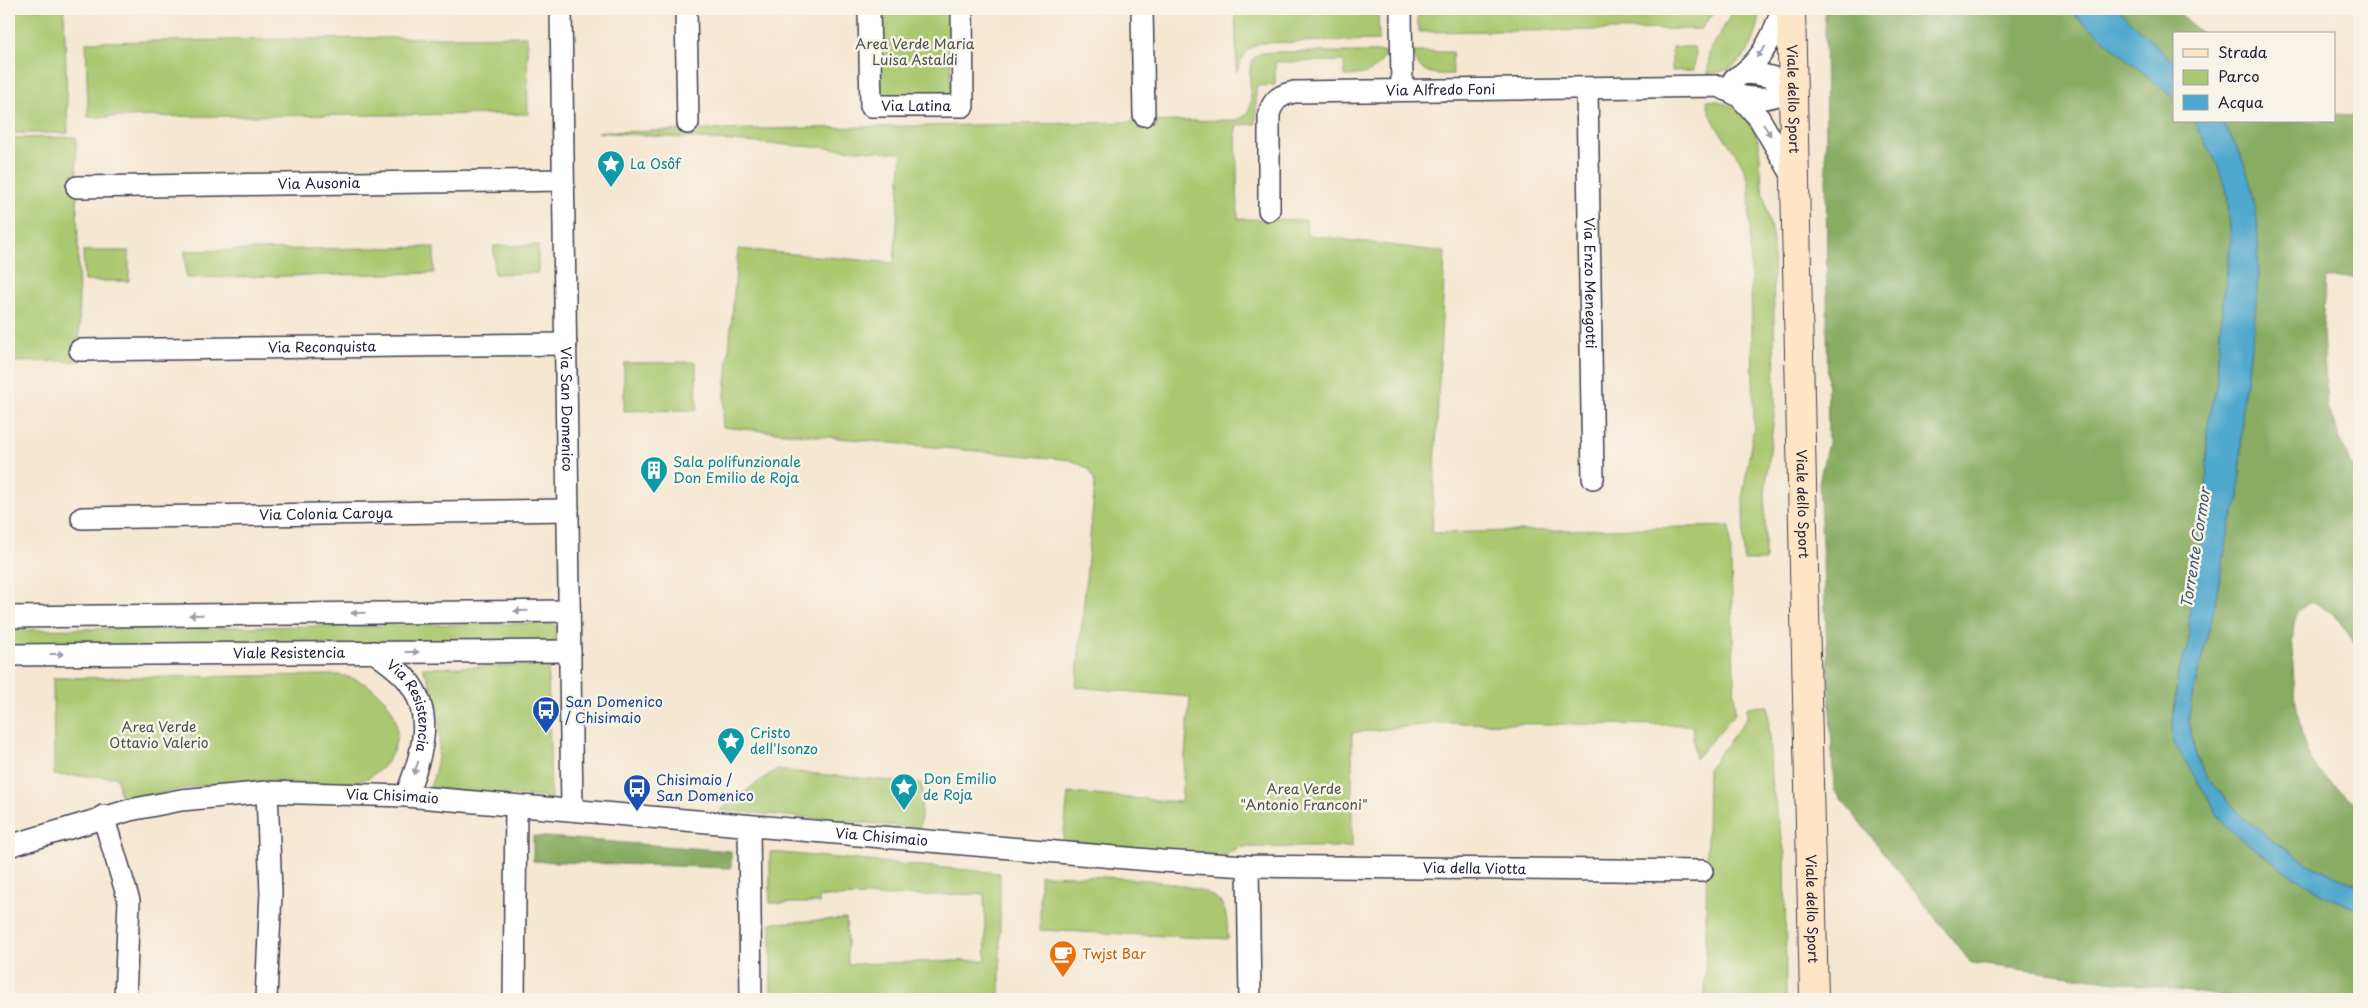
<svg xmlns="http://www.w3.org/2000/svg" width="2368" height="1008" font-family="'Playpen Sans',sans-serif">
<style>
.green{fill:#aac870;stroke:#667556}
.forest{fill:#87ac62;stroke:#54674e}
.water{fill:#4fa8cd;stroke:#386584}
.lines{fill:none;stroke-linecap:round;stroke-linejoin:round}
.street-casing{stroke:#424052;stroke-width:24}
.secondary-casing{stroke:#424052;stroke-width:30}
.street{stroke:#fff;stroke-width:21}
.secondary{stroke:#fde5c5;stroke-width:28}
.oneway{fill:#9c9ca7}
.labels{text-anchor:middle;stroke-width:5;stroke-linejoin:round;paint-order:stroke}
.park-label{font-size:14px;fill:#4b544b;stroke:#f7f3e8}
.street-label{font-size:14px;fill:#22223b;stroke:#f7f3e8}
.culture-label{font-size:14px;fill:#0d838f;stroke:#f7f3e8;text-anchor:start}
.transit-label{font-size:14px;fill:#164399;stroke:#f7f3e8;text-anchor:start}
.food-label{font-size:14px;fill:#c56008;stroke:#f7f3e8;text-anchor:start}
.water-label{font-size:15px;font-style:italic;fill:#345875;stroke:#f7f3e8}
</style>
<rect width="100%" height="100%" fill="#f7f3e8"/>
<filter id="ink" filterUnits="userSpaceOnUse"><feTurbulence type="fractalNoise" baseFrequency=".02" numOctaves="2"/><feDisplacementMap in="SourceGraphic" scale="10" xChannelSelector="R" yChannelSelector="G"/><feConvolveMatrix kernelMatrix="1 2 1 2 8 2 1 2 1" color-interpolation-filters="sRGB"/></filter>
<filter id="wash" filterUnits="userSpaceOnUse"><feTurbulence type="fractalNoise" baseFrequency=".0096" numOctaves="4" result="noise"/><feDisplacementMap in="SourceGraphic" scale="20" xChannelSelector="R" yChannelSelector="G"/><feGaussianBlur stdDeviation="1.12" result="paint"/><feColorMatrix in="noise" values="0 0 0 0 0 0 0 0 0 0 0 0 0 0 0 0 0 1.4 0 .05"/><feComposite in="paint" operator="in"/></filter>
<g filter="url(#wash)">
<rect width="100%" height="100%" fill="#f5e7d1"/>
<path class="green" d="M9,9H64L68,133H9Z
M880,9H950L951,95L881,96Z
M1235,9H1358L1359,13H1378L1379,40L1260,43C1246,49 1241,58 1237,72Z
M1418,9H1717L1701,29L1418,32Z
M1734,9H1761C1756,43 1746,70 1708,74L1709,53Z
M527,36L528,114L88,117L86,42Z
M1672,47H1694L1696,51L1694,70L1672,71Z
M1275,52H1386C1378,73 1365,75 1345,76L1344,61L1275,62V85L1256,86V124L1236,125L1238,219L1306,220L1307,235L1445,252L1432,533L1730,526L1735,714L1695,759L1692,725L1440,723L1352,733V847H1239L1224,856L1063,841L1068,793L1181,802L1190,697L1076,687L1095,483L1089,469L1071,460L722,427L738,249L894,263L902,153L598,132L1236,120C1267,114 1236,65 1259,54C1264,52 1270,53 1275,52Z
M1413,52H1452L1453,74C1434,75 1417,74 1413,52Z
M1707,100L1718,101L1733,107L1747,120L1756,135L1759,144L1762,186L1773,240L1775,406L1765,493V561H1744L1743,494L1754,426L1749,184C1742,149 1711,133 1707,100Z
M76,137L80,361L9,362V138Z
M538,245V273L494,274V246Z
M434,247V273L186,278L185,251Z
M83,251H129V281H84Z
M696,362L697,410L624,411V363Z
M550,623L558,627V636L554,642L9,650V630Z
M548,665L551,798L430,788C444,748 444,705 422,668Z
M340,675C360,679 376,688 388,704C407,730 394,767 365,779C341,790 284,781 256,781C210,782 165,792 121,801L117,777L54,775L53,678Z
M1768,706L1771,781L1785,855L1786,999H1705L1708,769L1747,718V707Z
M775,770L923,784L920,828L720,810Z
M770,852L1000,873V999H771V923L846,919L848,964L986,960L984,894L819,897V903H770Z
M1040,875C1074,876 1199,876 1220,902C1228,912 1227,926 1228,939L1040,930Z"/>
<path class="forest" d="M1825,9H2068L2170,95L2174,99V121H2193L2217,164L2227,191L2231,241L2221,318L2216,386L2207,430L2206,518L2188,649L2178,671L2172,734L2175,744L2226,827L2282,869L2326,896L2359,910V999H2245L1971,963L1834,790L1819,482L1828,443Z
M2118,9H2173L2203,34H2174V63Z
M2334,114L2359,115V277L2326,278L2323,332L2327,407L2359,485V649L2334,614L2311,601C2307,605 2299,609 2297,614C2286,635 2297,733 2308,754C2319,776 2340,791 2359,806V886L2312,866L2276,843L2242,817L2207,778L2195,753L2189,721L2190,706L2213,613L2231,520L2239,500L2243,391L2247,379L2258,280L2257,223L2239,151L2221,121H2334Z
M533,836L731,851V868L533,861Z"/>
<path class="water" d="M2068,9H2118L2174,63V99Z
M2193,121H2221C2227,131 2234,141 2239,151C2271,222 2256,305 2247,379L2243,391L2239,500L2231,520L2213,613L2190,706L2189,721L2195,753L2207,778L2242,817L2276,843L2312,866L2359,886V910L2326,896L2282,869L2226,827L2175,745L2172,734L2178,671L2188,649L2190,603L2194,572L2206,518L2207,430L2216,386L2221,318L2231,241L2227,191L2217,164Z"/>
</g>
<g filter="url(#ink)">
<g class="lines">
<g class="street-casing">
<g id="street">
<path id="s1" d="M561,9L572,810"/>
<path d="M686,9L688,123"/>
<path id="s2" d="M869,9L871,106H963L962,9"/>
<path d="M1142,9L1144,115"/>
<path d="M1401,9L1402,90"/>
<path d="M1734,79C1760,65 1774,35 1782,9"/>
<path id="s3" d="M1587,88L1593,478"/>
<path d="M1739,96C1762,101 1772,98 1793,89C1778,77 1763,74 1744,73"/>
<path id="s4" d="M77,187L563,180"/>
<path id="s5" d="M1269,210V114C1273,100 1280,95 1294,92L1719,86L1739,96L1759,118L1794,178"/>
<path id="s6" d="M80,350L566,344"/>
<path id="s7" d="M82,518L568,510"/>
<path d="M9,617L569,611"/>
<path id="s8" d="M374,652C386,661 400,670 409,682C436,718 420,759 406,796"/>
<path id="s9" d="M9,655L570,651"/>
<path d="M103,816L129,901L125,999"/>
<path d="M749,827L751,999"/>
<path id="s10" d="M9,846L130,810L181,800L267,792L406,796L1161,861L1248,866L1702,871"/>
<path d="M1248,866L1250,999"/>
<path d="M266,999L271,893L267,792"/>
<path d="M514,999L516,806"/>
</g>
</g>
<g class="secondary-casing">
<g id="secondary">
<path id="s11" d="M1791,9L1814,999"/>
</g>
</g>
<use href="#street" class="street"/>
<use href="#secondary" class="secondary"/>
</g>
<defs><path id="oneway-solid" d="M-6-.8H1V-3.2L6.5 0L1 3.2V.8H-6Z" transform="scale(1.25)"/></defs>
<g class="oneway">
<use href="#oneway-solid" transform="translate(1761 52) rotate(129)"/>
<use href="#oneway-solid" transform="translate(1767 130) rotate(57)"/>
<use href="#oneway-solid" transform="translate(521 611) rotate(179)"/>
<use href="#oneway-solid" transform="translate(358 613) rotate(179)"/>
<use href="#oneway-solid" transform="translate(196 615) rotate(179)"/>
<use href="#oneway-solid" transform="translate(412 652)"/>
<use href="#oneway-solid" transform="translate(57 654)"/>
<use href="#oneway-solid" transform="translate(416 768) rotate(109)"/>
</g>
</g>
<defs>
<g id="sight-pin" transform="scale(1.4375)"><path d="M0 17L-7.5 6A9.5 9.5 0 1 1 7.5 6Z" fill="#0f9aa8" stroke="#f7f3e8"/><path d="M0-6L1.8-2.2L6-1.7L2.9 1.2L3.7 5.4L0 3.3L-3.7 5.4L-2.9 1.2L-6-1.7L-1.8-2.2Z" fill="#fff"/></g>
<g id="building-pin" transform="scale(1.4375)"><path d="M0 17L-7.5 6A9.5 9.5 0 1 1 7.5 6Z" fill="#0f9aa8" stroke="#f7f3e8"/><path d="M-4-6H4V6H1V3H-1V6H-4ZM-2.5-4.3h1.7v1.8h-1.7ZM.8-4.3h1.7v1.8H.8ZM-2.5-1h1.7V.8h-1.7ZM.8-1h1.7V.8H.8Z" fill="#fff"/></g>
<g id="bus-pin" transform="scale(1.4375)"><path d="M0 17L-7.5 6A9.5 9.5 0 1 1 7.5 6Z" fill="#1a4fb4" stroke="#f7f3e8"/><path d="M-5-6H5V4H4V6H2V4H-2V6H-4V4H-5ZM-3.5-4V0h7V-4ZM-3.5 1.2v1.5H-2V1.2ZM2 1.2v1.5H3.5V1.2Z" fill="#fff"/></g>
<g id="cafe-pin" transform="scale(1.4375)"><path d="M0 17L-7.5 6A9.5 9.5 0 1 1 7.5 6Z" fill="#e8710a" stroke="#f7f3e8"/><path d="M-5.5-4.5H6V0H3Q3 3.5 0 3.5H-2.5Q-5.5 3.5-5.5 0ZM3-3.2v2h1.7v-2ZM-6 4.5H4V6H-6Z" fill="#fff"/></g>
</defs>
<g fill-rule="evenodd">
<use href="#sight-pin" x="611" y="164"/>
<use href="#building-pin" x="654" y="470"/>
<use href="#bus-pin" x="546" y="710"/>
<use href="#sight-pin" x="731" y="741"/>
<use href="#sight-pin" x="904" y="787"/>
<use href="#bus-pin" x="637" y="788"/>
<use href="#cafe-pin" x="1063" y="954"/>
</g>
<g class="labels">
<g class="park-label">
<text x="915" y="49">Area Verde Maria<tspan x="915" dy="16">Luisa Astaldi</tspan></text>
<text x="159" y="732">Area Verde<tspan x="159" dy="16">Ottavio Valerio</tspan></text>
<text x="1304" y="794">Area Verde<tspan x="1304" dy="16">"Antonio Franconi"</tspan></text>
</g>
<g class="street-label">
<text dy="5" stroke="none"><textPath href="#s5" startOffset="278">Via Alfredo Foni</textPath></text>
<text dy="5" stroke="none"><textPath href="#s11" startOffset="90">Viale dello Sport</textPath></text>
<text dy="5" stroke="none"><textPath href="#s2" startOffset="142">Via Latina</textPath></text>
<text dy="5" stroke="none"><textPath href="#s4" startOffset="242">Via Ausonia</textPath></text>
<text dy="5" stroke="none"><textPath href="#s3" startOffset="195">Via Enzo Menegotti</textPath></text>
<text dy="5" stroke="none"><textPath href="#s6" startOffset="242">Via Reconquista</textPath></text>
<text dy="5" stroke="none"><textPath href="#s1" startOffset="400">Via San Domenico</textPath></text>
<text dy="5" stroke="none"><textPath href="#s11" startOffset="495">Viale dello Sport</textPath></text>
<text dy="5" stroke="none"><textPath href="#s7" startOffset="244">Via Colonia Caroya</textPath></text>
<text dy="5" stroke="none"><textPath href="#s9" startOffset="280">Viale Resistencia</textPath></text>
<text dy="5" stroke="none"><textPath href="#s8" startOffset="69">Via Resistencia</textPath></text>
<text dy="5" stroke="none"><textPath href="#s10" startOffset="390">Via Chisimaio</textPath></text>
<text dy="5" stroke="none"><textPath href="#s10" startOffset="881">Via Chisimaio</textPath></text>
<text dy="5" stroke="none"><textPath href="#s10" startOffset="1475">Via della Viotta</textPath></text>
<text dy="5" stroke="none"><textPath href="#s11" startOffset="900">Viale dello Sport</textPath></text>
</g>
<g class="culture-label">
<text x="630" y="169">La Osôf</text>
<text x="673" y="467">Sala polifunzionale<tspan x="673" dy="16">Don Emilio de Roja</tspan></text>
<text x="750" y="738">Cristo<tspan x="750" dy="16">dell'Isonzo</tspan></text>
<text x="923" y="784">Don Emilio<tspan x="923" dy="16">de Roja</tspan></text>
</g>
<g class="transit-label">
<text x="565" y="707">San Domenico<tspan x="565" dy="16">/ Chisimaio</tspan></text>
<text x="656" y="785">Chisimaio /<tspan x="656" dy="16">San Domenico</tspan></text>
</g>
<g class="food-label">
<text x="1082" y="959">Twjst Bar</text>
</g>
<g class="water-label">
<text transform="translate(2196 548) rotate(-81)" y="5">Torrente Cormor</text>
</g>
</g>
<rect width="2368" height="1008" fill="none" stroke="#f7f3e8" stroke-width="30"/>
<rect x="2173" y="32" width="162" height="90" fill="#f7f3e8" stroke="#a29fa3"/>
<rect x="2183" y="49" width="25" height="8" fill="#fde5c5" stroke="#a29fa3"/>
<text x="2218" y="58" font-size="15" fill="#22223b">Strada</text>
<rect x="2183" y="70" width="25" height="15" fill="#aac870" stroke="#a29fa3"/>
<text x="2218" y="82" font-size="15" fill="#22223b">Parco</text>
<rect x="2183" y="95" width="25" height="15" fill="#4fa8cd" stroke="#a29fa3"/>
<text x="2218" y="108" font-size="15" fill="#22223b">Acqua</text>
</svg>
